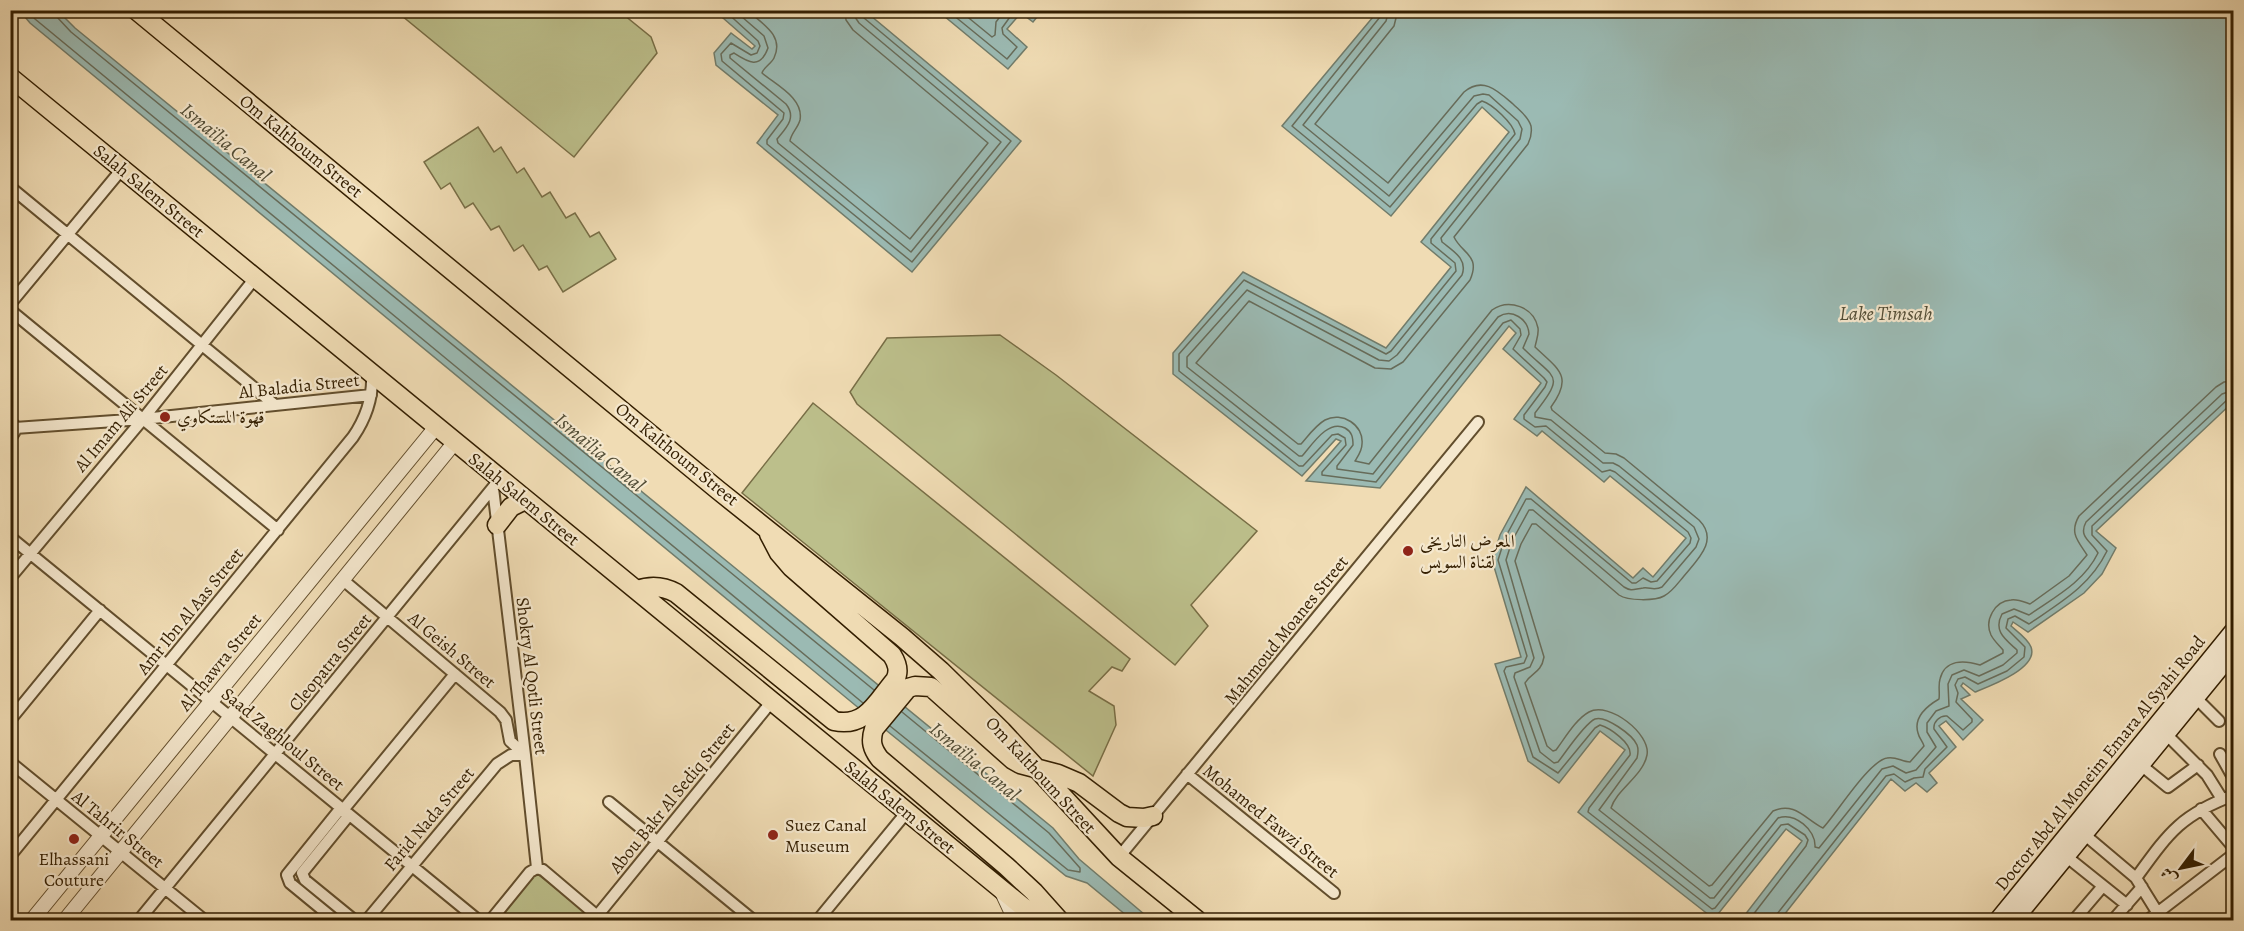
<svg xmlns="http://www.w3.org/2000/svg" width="2244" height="931" font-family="Alegreya,Amiri,serif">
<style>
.green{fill:#bcbf8b;stroke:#786e46;stroke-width:1.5}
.water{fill:#9bbab3;stroke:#717c6b;stroke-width:1.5}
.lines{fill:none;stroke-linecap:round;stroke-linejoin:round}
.shore{stroke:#676c5a;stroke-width:1.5}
.minor-casing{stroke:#624e2d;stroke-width:14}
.tertiary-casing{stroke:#624e2d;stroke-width:16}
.secondary-casing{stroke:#331e00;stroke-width:18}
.trunk-casing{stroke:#331e00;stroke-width:21}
.minor{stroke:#f5e8ce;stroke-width:10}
.tertiary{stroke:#f5e8ce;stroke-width:14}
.secondary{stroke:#f5e8ce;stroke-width:15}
.trunk{stroke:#f0dcb4;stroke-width:18}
.poi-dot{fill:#8f2418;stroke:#f5e8ce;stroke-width:2}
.labels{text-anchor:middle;stroke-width:4.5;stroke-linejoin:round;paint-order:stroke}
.street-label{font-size:18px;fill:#331e00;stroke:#f5e8ce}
.poi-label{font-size:18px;fill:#331e00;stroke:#f5e8ce;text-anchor:start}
.water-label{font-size:20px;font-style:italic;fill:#524d36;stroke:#f5e8ce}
</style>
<rect width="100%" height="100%" fill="#f0dcb4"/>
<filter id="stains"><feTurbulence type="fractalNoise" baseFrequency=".00333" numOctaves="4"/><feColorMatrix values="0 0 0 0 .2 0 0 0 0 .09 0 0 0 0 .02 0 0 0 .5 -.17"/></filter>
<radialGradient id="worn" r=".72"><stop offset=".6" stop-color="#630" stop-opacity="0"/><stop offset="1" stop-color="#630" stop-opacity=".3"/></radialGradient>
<path class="green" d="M396,11H619L651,37L657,53L574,157Z
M478,127L494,152L501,147L517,173L524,168L542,197L550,192L566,218L575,213L590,237L599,232L616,259L563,292L547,266L539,270L523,245L514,251L499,226L491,230L473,203L465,208L450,183L441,189L424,162Z
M1000,335L1056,375L1257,531L1191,605L1208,626L1175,665L857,404L850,392L887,338Z
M813,403L1130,659L1122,671L1112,667L1089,691L1114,706L1116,725L1093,776L742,493Z
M535,872L595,920H497Z"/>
<path class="water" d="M1604,10L1607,13L1609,10L2233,11V402L2096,531L2116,548L2102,574L2084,593L2028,632L2013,622L2011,626C2018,632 2028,639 2031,647C2039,668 1990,686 1975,692L1963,683L1961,686L1970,695L1961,699L1983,720L1963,740L1946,721L1939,726L1956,747L1929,773L1937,783L1927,792L1916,783L1905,791L1891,779L1780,920H1741L1802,841L1786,829L1714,919L1578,812L1625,750L1600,731L1559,783L1528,761L1495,664L1521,657L1492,560L1500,535L1526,487L1633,578L1643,568L1653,577L1686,538L1610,476L1604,482L1542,431L1537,436L1514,419L1541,383L1503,349L1516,333L1509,326L1380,488L1306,481L1341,441L1336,439L1302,476L1173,374V353L1243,272L1386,348L1451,267L1421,242L1509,132L1482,107L1391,216L1282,126L1378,11Z
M20,11H58L75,28L1053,828L1079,859L1151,920H1132L1087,883L1066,876L855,705L30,23Z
M715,11H865L1021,141L912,272L757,143L778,115L716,65L714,53L731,33L752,49L755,46Z
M938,11H1042L1033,22L1021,13L1007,29L1027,47L1008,69Z"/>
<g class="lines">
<path class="shore" d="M28,10L35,19L863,703
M54,10L56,16L71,32L874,690
M724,10L758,41L760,46L757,53L751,55L731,43L721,54L722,61L784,113L783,119L767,140V144L912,262L1011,141L864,18L862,10
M734,10L764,36L768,48C760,70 748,62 734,53L730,55V58L786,104C797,118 786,128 777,139L778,143L911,252L1001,142L859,23L855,17L854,10
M747,10C761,23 785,35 774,58C771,64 764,67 762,73C776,85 804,98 800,120C798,128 791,133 790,141L910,239L988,143L853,30L846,20L845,10
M947,10L1007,59L1017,47L1003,34L1002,28L1015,10
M959,10L992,37L995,35L996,22L1005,10
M1382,10L1380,17L1292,126L1390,207L1477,104L1482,101C1492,104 1513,123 1515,134L1431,239V243L1455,263L1456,271L1391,351L1386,354L1244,280L1179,354V371L1299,466H1303L1332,435L1338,434L1345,438L1346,445L1322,472V475L1376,482L1503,323L1511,320L1520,329L1521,335L1513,349L1544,378L1547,382L1545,387L1524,415V419L1535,427L1546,426L1602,472L1610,470L1615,472L1688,532L1691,538L1690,543L1657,581L1651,582L1643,578L1636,583H1632L1531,499H1526L1505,538L1498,560L1527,656L1524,663L1506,667L1504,671L1533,757L1558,773L1595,728L1600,725C1610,728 1632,743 1630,755L1589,808L1588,812L1712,909L1715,908L1781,825L1788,824L1805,835L1808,840L1806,846L1749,920
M1389,10L1386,21L1303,125L1389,196L1474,96L1483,94L1489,95L1518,121L1522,129L1520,139L1441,238L1442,242C1453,251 1468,259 1462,275L1397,355L1389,361L1379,360L1247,290L1187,357V367L1299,456H1302C1312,445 1328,419 1345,428C1352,432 1353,437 1353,445L1337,466V469L1373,474L1498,317C1512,308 1528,319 1529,334L1523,348C1555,380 1566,373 1535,413V417L1551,420L1603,463H1613L1619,466L1694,527L1699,539L1696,547L1662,587C1654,591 1650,587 1643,588C1634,589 1632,592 1624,587L1533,510H1529L1512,541L1506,560L1534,658L1530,667L1515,673L1514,677L1540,752L1554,763L1558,762C1566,752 1584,724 1595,719C1605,715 1633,735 1637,745C1639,750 1638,754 1637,758L1599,810L1710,898H1714L1778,818C1795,812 1816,830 1815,847L1819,848L1882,769L1893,766L1906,773L1916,770L1936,747L1927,732V723L1936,711L1949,706L1948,684L1952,675L1964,670L1979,676L2003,665L2017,653V650C2005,639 1993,631 2002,614L2014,609L2029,615C2055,597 2084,582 2098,553C2091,541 2078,537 2086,522L2222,394L2234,390
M1398,10L1394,26L1315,124L1388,183L1464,92C1483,76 1498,91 1513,104C1519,110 1528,116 1531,126C1532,132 1531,138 1528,144L1454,237C1462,254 1481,255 1470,280L1403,362L1391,369L1375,368L1249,301L1196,363L1298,444H1301C1308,436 1316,425 1325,420C1342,411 1364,425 1362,444C1362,451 1358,456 1355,461L1369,464L1492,310C1509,298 1534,307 1538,328C1539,335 1536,341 1535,347C1558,369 1574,376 1551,407L1552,410L1605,453L1616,454L1624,458L1699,520C1719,540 1698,559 1684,576C1678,583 1672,592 1664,596C1655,601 1628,601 1619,595L1536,524H1532L1521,544L1515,561L1544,657C1541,674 1531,672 1525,683L1547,746L1553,751L1556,750C1565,738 1576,719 1589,712C1609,701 1651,734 1647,755C1643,776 1617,789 1611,808L1709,886L1712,885L1773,811C1795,801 1806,820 1823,828C1837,813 1869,761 1887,758C1896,756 1902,762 1910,762L1924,746C1923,742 1919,738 1918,733C1913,717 1927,706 1939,699C1940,692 1938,686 1940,679C1945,659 1964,660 1980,665L2003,653V650C1999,645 1994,641 1991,635C1984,620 1995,601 2011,600C2018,599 2024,602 2030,604L2069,576L2087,555C2078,541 2069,533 2079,516L2216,387L2224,382L2234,381
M890,726L1068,870L1080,872V868L1049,833L902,712
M1775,920L1777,914L1886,776L1894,774L1905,782L1914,778L1923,777L1925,769L1947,747L1934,729C1933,722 1940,715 1947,716L1963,730L1972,722V719L1956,702L1958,693L1955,685L1958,679L1965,677L1978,684L2007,671L2024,657L2025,647L2006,628L2008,619L2015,616L2029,624C2061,602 2090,586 2107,551L2092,535V526L2227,400L2234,398"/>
<g class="minor-casing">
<path id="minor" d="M10,187L275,405
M10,304L122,169
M10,310L278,530
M10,422L14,425L15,431L10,439
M15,428L143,419L371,395
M493,488L525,755L537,868
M10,537L478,920
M10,578L143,419L255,278
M343,580L500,712L506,720L510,741L525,755
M2196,698L2219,721
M10,720L100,610
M2167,735L2207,775L2222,799
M2220,754L2234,779
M10,762L204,920
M2141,765L2168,787L2198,765
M1187,774L1334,893
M609,802L753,920
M2201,809L2234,848
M343,810L455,674
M349,815L302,873L305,880L354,920
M2085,835L2136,878L2162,920
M10,856L353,437C366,418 373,399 372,375
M1119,857L1478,422
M2067,857L2127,905
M2136,878C2168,834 2180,815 2234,795
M597,916L772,701
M139,920L500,479
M335,920L290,883L287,875L341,808
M367,920L497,764L511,755H525
M491,920L530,872L537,868L543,870L602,920
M818,920L906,813
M2074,920L2103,886
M2113,920L2142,887
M2148,920L2234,854
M2229,920L2234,917"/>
</g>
<g class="tertiary-casing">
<path id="tertiary" d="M1002,892L1015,920
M32,920L436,427
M65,920L455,442"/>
</g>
<g class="secondary-casing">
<path id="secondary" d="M1997,920L2234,629
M2015,920L2234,652"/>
</g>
<g class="trunk-casing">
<path id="trunk" d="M136,10L718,490L902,637L941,671L1002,731L1119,857L1197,920
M10,77L1039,920
M497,525L511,507L525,500
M637,590C651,585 663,586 676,593L834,721C866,728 877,701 895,680C900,671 897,663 892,655L791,567L779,553L769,534
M1059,920L1034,892L1006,866L880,759C872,749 870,741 874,729L908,688L915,686L931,687L1013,760L1020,764L1058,774L1079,783L1119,813L1127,817L1144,818L1153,816"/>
</g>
<use href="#minor" class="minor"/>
<use href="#tertiary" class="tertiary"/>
<use href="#secondary" class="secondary"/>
<use href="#trunk" class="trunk"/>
</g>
<g class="poi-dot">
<circle cx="165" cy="417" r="6"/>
<circle cx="1408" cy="551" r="6"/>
<circle cx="773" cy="835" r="6"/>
<circle cx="74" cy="839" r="6"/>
</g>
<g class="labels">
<g class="street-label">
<text transform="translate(301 146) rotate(39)" y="6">Om Kalthoum Street</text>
<text transform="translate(149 191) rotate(39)" y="6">Salah Salem Street</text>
<text transform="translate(299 386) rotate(-6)" y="6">Al Baladia Street</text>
<text transform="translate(121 418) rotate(-50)" y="6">Al Imam Ali Street</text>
<text transform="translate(677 454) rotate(39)" y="6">Om Kalthoum Street</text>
<text transform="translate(524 499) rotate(39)" y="6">Salah Salem Street</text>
<text transform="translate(190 611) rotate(-51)" y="6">Amr Ibn Al Aas Street</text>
<text transform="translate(1286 630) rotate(-51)" y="6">Mahmoud Moanes Street</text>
<text transform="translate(452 650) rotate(40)" y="6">Al Geish Street</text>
<text transform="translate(220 662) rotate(-51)" y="6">Al Thawra Street</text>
<text transform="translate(330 662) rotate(-51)" y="6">Cleopatra Street</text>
<text transform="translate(532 676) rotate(83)" y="6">Shokry Al Qotli Street</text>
<text transform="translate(283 739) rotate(39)" y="6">Saad Zaghloul Street</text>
<text transform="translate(2100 763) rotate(-51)" y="6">Doctor Abd Al Moneim Emara Al Syahi Road</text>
<text transform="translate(1041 775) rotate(47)" y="6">Om Kalthoum Street</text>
<text transform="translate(672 798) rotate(-51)" y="6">Abou Bakr Al Sediq Street</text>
<text transform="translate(900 807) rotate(39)" y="6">Salah Salem Street</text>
<text transform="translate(429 819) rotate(-50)" y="6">Farid Nada Street</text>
<text transform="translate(1271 821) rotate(39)" y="6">Mohamed Fawzi Street</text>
<text transform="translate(118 829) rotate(39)" y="6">Al Tahrir Street</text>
</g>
<g class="poi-label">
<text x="177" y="423">قهوة المستكاوي</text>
<text x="1420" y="547">المعرض التاريخى<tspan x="1420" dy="21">لقناة السويس</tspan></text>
<text x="785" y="831">Suez Canal<tspan x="785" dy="21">Museum</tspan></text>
<text x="74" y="865" text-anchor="middle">Elhassani<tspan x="74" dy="21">Couture</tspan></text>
</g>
<g class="water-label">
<text transform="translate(226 142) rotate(40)" y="7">Ismaïlia Canal</text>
<text x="1886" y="320">Lake Timsah</text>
<text transform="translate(600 452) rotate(40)" y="7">Ismaïlia Canal</text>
<text transform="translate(975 761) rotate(40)" y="7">Ismaïlia Canal</text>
</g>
</g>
<rect width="2244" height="931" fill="none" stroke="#f0dcb4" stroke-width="36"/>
<rect x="12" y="12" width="2220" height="907" fill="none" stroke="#331e00" stroke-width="3"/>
<rect x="18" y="18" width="2208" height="895" fill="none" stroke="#331e00" stroke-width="1.5"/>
<g transform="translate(2181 868) rotate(238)" stroke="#f5e8ce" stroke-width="4.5" paint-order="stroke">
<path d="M0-4.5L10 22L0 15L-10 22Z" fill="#331e00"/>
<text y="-9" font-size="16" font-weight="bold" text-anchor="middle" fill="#331e00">ش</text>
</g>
<rect width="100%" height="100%" filter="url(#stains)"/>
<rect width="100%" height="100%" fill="url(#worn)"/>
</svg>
